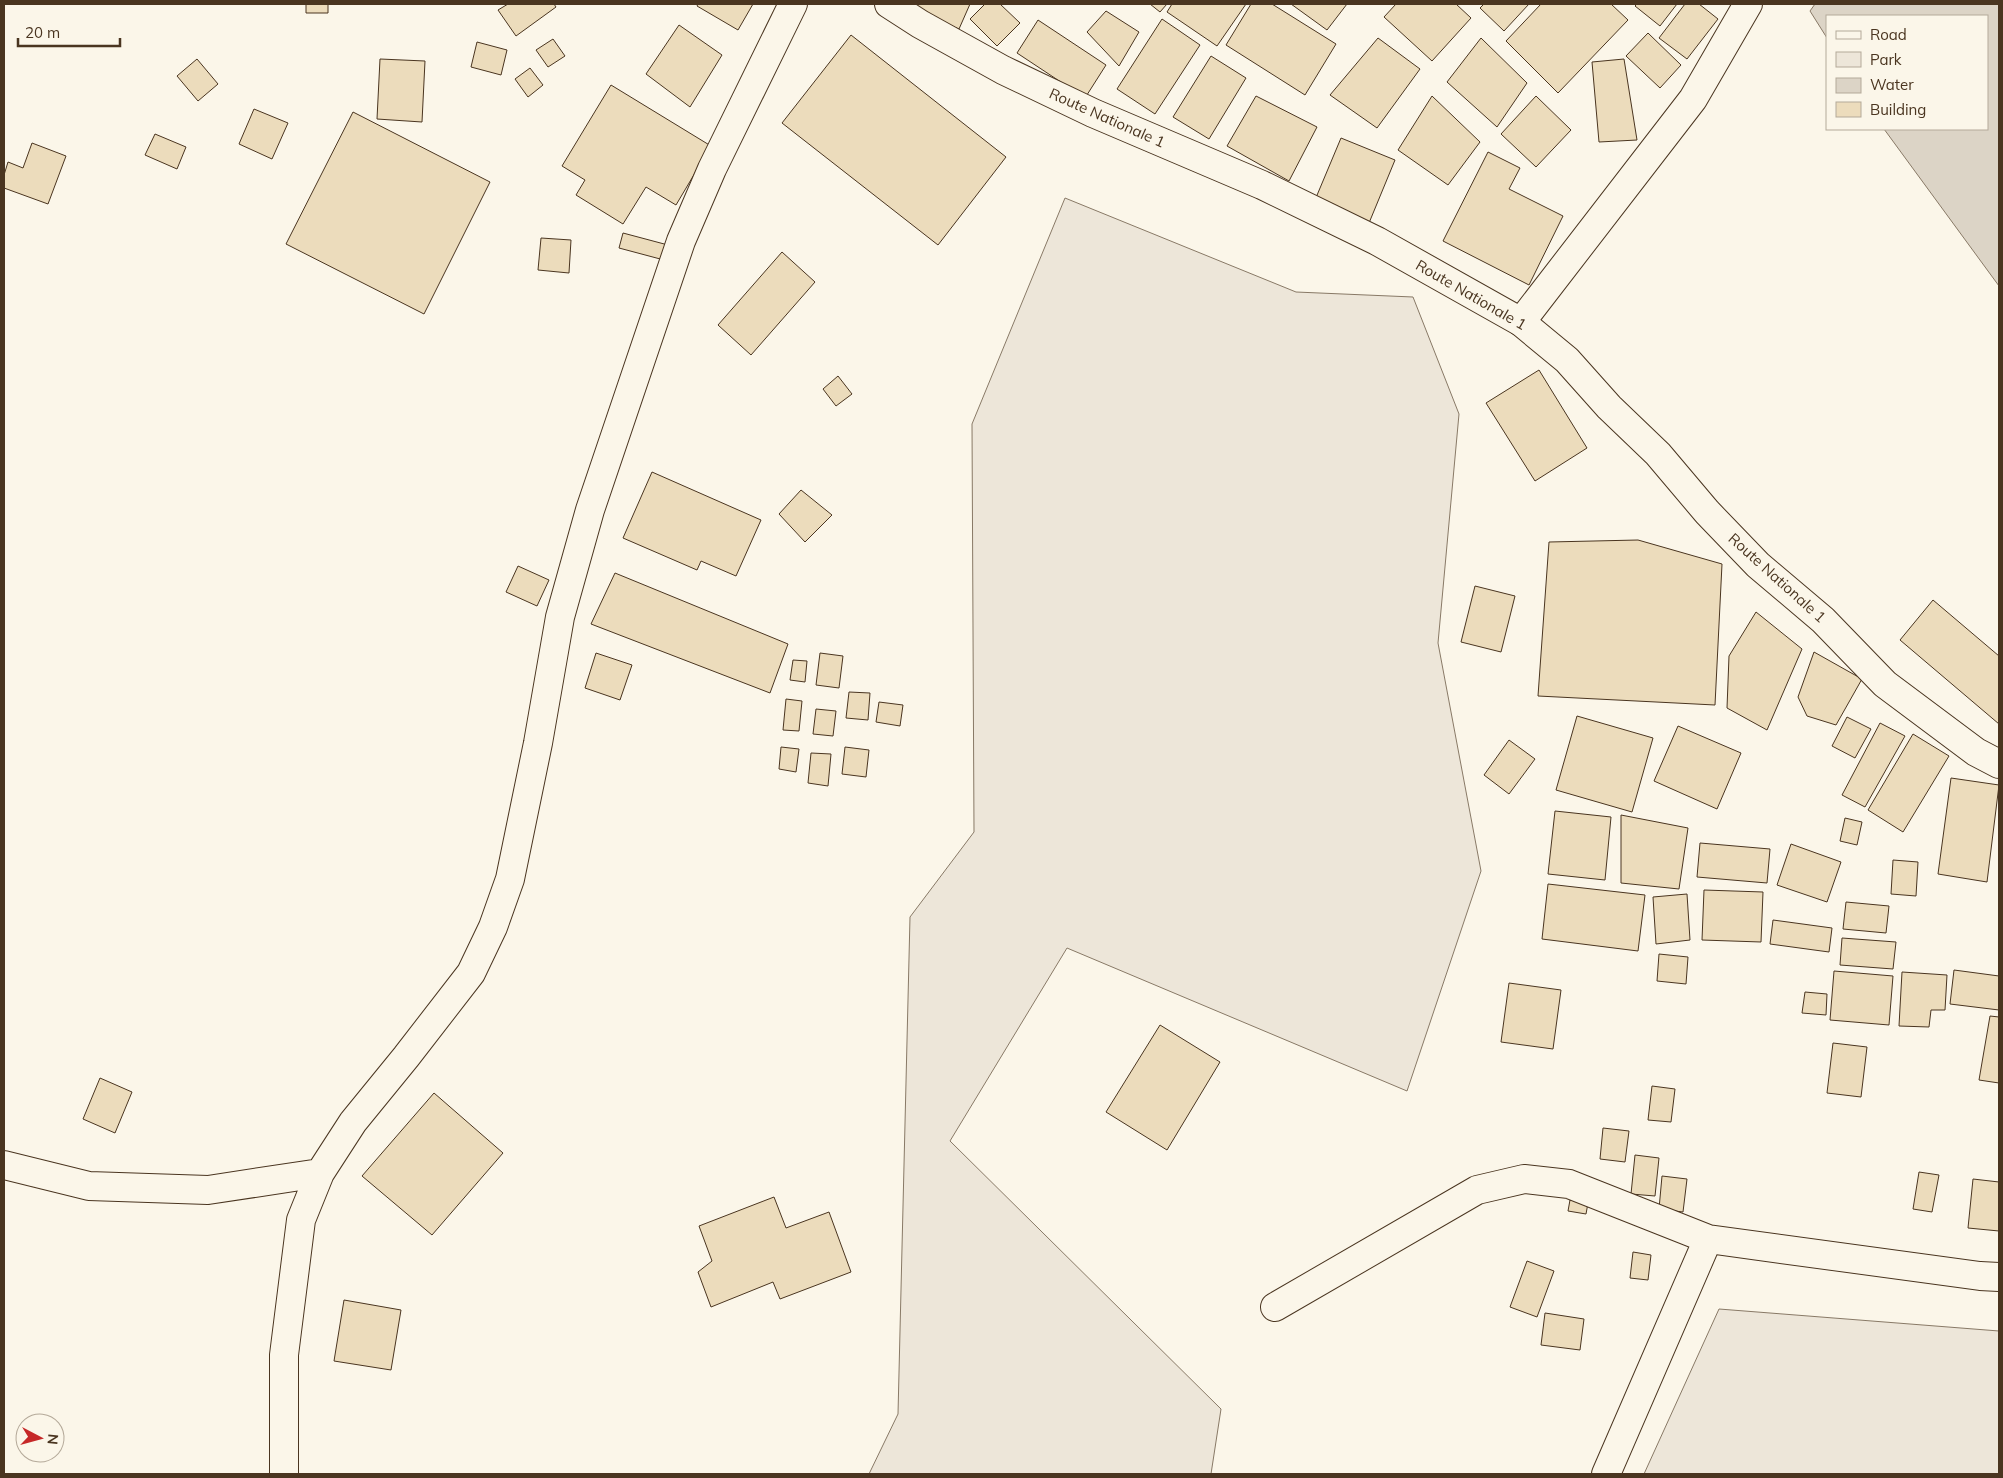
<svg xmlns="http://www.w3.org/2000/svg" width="2003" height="1478" font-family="Mulish,sans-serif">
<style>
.green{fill:#ede6d9;stroke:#887966}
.water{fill:#dcd4c6;stroke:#887966}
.building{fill:#ecdcbc;stroke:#4a3520}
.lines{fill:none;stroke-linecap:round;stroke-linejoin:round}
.minor-casing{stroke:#4a3520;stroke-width:30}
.major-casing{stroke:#4a3520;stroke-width:30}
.minor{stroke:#fbf6e9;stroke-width:28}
.major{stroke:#fbf6e9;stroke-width:28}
.labels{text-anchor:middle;stroke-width:4;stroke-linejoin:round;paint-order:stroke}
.street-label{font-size:15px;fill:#4a3520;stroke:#fbf6e9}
</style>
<rect width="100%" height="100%" fill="#fbf6e9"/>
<path class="green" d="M1065,198L1296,292L1413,297L1459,414L1438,643L1481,871L1407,1091L1067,948L950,1141L1221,1409L1211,1474H869L898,1414L910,917L974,832L972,424Z
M1719,1309L1999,1331V1474H1644Z"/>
<path class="water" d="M1815,4H1999V286L1884,129H1987V16H1827V38L1810,11Z"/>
<path class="building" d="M306,4H328V13H306Z
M508,4H554L556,7L516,36L498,10Z
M698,4H753L738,30L697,6Z
M905,4H970L959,29L905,6Z
M985,4H1000L1020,23L997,46L970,19Z
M1150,4H1167L1160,12Z
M1172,4H1246L1217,46L1167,12Z
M1251,4H1272L1336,44L1305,95L1226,45Z
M1291,4H1347L1327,30Z
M1396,4H1456L1471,18L1432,61L1384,17Z
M1484,4H1529L1504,31L1480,8Z
M1541,4H1611L1628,20L1558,93L1506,41Z
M1637,4H1677L1660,26L1635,6Z
M1685,4H1699L1718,19L1687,59L1659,38Z
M1106,11L1139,32L1119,66L1087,32Z
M1162,19L1200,45L1155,114L1117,89Z
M1038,20L1106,65L1085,98L1017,53Z
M679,25L722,55L690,107L646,74Z
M1648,33L1681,65L1660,88L1626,56Z
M851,35L1006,157L938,245L782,123Z
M1378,38L1420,69L1377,128L1330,95Z
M1481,38L1527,83L1497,127L1447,82Z
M553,39L565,56L548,67L536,50Z
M477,42L507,50L501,75L471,67Z
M1211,56L1246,78L1209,139L1173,117Z
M197,59L218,84L198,101L177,76Z
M380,59L425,61L422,122L377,119Z
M1624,59L1637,140L1599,142L1592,62Z
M530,68L543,85L528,97L515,79Z
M611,85L711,146L676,205L646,187L623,224L576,195L585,180L562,166Z
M1256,96L1317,127L1289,181L1227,146Z
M1432,96L1480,142L1448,185L1398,150Z
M1536,96L1571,130L1536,167L1501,134Z
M254,109L288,123L272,159L239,144Z
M353,112L490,182L424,314L286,244Z
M155,134L186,147L177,169L145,155Z
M1341,138L1395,160L1369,223L1315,200Z
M32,143L66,156L48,204L4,188V175L8,162L23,168Z
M1488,152L1520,168L1509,189L1563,216L1529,285L1443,241Z
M623,233L668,245L664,260L619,248Z
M541,238L571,240L569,273L538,270Z
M782,252L815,282L751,355L718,325Z
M1539,370L1587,448L1535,481L1486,403Z
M838,376L852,394L836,406L823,389Z
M652,472L761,520L736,576L701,561L697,570L623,538Z
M801,490L832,515L805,542L779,514Z
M1638,540L1722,564L1715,705L1538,696L1549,542Z
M518,566L549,580L537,606L506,592Z
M615,573L788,644L770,693L591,624Z
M1475,586L1515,596L1501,652L1461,642Z
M1933,600L1999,656V724L1900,640Z
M1756,612L1802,649L1767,730L1727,708L1729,656Z
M1814,652L1862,679L1836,725L1807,716L1798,697Z
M596,653L632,665L620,700L585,688Z
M820,653L843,656L839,688L816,685Z
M793,660L807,661L805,682L790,680Z
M849,692L870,693L868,720L846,718Z
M786,699L802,701L799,731L783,730Z
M879,702L903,705L900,726L876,722Z
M816,709L836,711L833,736L813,734Z
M1577,716L1653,738L1632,812L1556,790Z
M1847,717L1871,729L1855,758L1832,746Z
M1880,723L1905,736L1865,807L1842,795Z
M1678,726L1741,753L1717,809L1654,781Z
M1913,734L1949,756L1903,832L1868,810Z
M1509,740L1535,759L1509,794L1484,775Z
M781,747L799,749L796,772L779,769Z
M845,747L869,750L866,777L842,774Z
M811,753L831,754L828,786L808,783Z
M1951,778L1999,785L1987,882L1938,874Z
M1555,811L1611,817L1605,880L1548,874Z
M1621,815L1688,828L1679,889L1621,883Z
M1845,818L1862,822L1857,845L1840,841Z
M1700,843L1770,849L1767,883L1697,877Z
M1791,844L1841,862L1827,902L1777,885Z
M1893,860L1918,862L1916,896L1891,894Z
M1548,884L1645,895L1638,951L1542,939Z
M1704,890L1763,892L1761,942L1702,940Z
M1687,894L1690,940L1656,944L1653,897Z
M1846,902L1889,906L1886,933L1843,929Z
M1773,920L1832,928L1829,952L1770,944Z
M1842,938L1896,942L1893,969L1840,965Z
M1659,954L1688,957L1686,984L1657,981Z
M1954,970L1999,976V1010L1950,1004Z
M1834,971L1893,976L1889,1025L1830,1020Z
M1902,972L1947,975L1945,1010H1931L1929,1027L1899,1026Z
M1509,983L1561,990L1553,1049L1501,1042Z
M1805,992L1827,994L1826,1015L1802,1013Z
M1990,1016L1999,1017V1083L1979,1080Z
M1160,1025L1220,1062L1167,1150L1106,1112Z
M1833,1043L1867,1047L1861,1097L1827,1093Z
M100,1078L132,1092L115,1133L83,1119Z
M1652,1086L1675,1089L1671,1122L1648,1120Z
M434,1093L503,1153L432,1235L362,1176Z
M1603,1128L1629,1131L1625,1162L1600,1159Z
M1635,1155L1659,1158L1655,1196L1631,1194Z
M1919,1172L1939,1175L1932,1212L1913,1209Z
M1662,1176L1687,1179L1683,1212L1659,1209Z
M1973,1179L1999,1182V1231L1968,1228Z
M774,1197L786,1228L829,1212L851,1272L780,1299L773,1282L711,1307L698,1272L712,1261L699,1226Z
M1570,1200L1588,1203L1586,1214L1568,1211Z
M1633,1252L1651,1255L1648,1280L1630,1278Z
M1527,1261L1554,1271L1537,1317L1510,1307Z
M344,1300L401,1310L391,1370L334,1361Z
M1545,1313L1584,1319L1580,1350L1541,1345Z"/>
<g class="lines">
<g class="minor-casing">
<path id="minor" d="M1521,322L1693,99L1748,4
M4,1165L89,1186L208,1190L320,1173
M1275,1307L1477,1190L1524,1179L1569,1184L1708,1239L1980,1276L1999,1277
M284,1474V1355L301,1220L320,1173L353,1122L406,1057L471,973L493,927L510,879L538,743L560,617L590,510L681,241L712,169L793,4
M1606,1474L1708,1239"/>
</g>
<g class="major-casing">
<path id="major" d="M889,4L920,24L1003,70L1093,113L1262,185L1377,241L1521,322L1567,360L1609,407L1658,454L1707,512L1758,565L1823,620L1885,684L1976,752L1999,764"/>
</g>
<use href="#minor" class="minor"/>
<use href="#major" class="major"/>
</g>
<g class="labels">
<g class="street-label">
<text transform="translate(1107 118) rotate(24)" y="5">Route Nationale 1</text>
<text transform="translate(1471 295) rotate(30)" y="5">Route Nationale 1</text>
<text transform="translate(1777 578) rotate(42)" y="5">Route Nationale 1</text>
</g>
</g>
<rect width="2003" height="1478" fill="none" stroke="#4a3520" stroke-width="10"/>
<rect x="1826" y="15" width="162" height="115" fill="#fbf6e9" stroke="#b4a999"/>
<rect x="1836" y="31" width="25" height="8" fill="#fbf6e9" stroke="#b4a999"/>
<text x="1870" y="40" font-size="15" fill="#4a3520">Road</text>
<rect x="1836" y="52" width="25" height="15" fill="#ede6d9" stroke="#b4a999"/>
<text x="1870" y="65" font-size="15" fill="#4a3520">Park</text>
<rect x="1836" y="78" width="25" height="15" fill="#dcd4c6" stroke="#b4a999"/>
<text x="1870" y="90" font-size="15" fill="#4a3520">Water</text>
<rect x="1836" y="102" width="25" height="15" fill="#ecdcbc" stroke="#b4a999"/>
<text x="1870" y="115" font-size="15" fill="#4a3520">Building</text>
<g transform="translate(40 1438) rotate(96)"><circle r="24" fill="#fbf6e9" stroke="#b4a999"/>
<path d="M0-4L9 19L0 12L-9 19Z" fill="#c62828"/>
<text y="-8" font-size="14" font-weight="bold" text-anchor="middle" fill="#4a3520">N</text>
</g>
<path d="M18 38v8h102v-8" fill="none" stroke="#4a3520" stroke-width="2.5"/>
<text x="25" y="38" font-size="15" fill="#4a3520" stroke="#fbf6e9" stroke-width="4" paint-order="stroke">20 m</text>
</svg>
